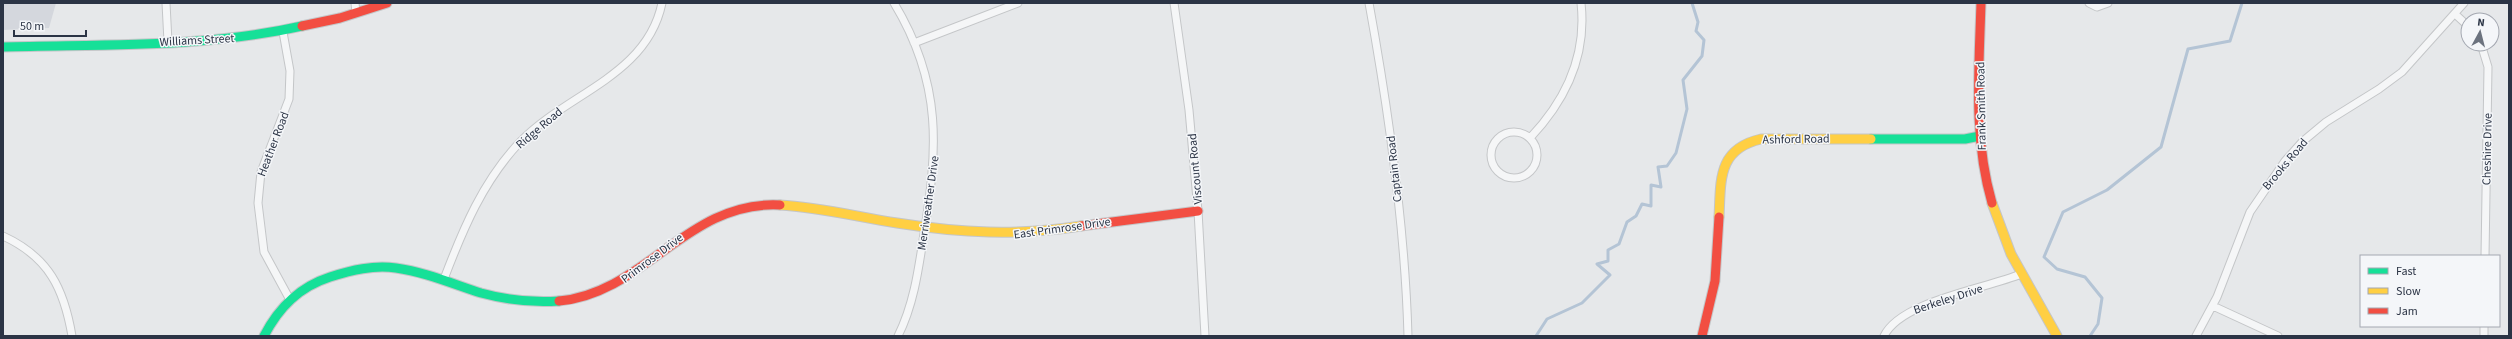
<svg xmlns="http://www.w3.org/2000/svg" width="2512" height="339" font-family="'Source Sans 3',sans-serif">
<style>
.built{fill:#d4d7dd}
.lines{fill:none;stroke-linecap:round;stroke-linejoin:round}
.stream{stroke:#b4c4d5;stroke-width:3}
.street-casing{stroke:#c4c6c8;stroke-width:9}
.fast-casing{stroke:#c4c6c8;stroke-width:11}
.slow-casing{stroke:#c4c6c8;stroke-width:11}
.jam-casing{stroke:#c4c6c8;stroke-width:11}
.street{stroke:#f5f6f7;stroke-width:7}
.fast{stroke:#16e098;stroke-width:9}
.slow{stroke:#ffcf43;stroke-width:9}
.jam{stroke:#f24e42;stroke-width:9}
.labels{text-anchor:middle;stroke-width:3;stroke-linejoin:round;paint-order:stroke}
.street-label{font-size:12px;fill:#2b3445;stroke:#f4f6f9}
</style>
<rect width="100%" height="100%" fill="#e6e8ea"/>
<path class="built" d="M3,3H56L49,28L3,30Z"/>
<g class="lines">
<path class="stream" d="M1536,336L1547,319L1582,303L1610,275L1597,264L1608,261V250L1619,244L1627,222L1636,216L1642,204L1651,206V185L1661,187L1658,167L1667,166L1676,153L1687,109L1683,80L1702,56L1704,40L1696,31L1698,22L1692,3
M2090,336L2098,324L2102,298L2085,277L2057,269L2044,257L2063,212L2107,190L2161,147L2188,49L2230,41L2242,3"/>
<g class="street-casing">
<path id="street" d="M166,3L168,42
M355,3L356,13
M894,3C943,84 938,150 923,240C918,273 913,306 898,336
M1174,3L1189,110L1198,211L1205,336
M1369,3C1389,113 1405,225 1408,336
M2089,3L2097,7L2108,3
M2455,14L2468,26
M283,32L290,71L289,99L261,172L258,203L264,252L289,298
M914,43L1018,3
M2481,44L2488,67L2485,256
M1491 155a23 23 0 1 1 46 0a23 23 0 1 1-46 0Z
M1530,138C1566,100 1587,56 1581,3
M3,236C49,257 64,289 72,336
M444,279C463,229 483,181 520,142C567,93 647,76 662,3
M2213,306L2278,336
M1884,336C1901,301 1985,289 2021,274
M2196,336L2217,297L2250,212L2285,161L2302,142L2326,122L2379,89L2402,72L2464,3
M2484,336V326"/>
</g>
<g class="fast-casing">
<path id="fast" d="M3,47C102,44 205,48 302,26
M1871,139H1965L1980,136
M264,336C279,307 299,287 330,277C352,270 373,265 396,268C425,272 453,284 481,293C507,300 532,303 559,301"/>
</g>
<g class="slow-casing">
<path id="slow" d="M1992,203L2011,254L2057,336
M780,205C819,207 858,217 897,223C961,233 1017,236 1081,226
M1719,217C1721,181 1717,149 1761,139H1871"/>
</g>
<g class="jam-casing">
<path id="jam" d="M1981,3C1979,71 1973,137 1992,203
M302,26L340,18L387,3
M1081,226L1198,211
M559,301C645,293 688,200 780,205
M1702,336L1715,281L1719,217"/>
</g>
<use href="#street" class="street"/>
<use href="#fast" class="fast"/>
<use href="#slow" class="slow"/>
<use href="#jam" class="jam"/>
</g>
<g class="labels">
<g class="street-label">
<text transform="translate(197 40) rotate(-3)" y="4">Williams Street</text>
<text transform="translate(1981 106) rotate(-91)" y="4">Frank Smith Road</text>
<text transform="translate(539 128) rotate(-40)" y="4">Ridge Road</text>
<text transform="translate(1796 139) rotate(-1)" y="4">Ashford Road</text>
<text transform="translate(273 144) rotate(-69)" y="4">Heather Road</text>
<text transform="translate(2487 149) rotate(-89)" y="4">Cheshire Drive</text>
<text transform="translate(2285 164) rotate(-50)" y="4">Brooks Road</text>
<text transform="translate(1195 169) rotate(-95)" y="4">Viscount Road</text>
<text transform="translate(1394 169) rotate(-96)" y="4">Captain Road</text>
<text transform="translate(928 203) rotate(-82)" y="4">Merriweather Drive</text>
<text transform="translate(1062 228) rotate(-8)" y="4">East Primrose Drive</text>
<text transform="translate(652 258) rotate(-37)" y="4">Primrose Drive</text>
<text transform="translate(1948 299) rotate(-18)" y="4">Berkeley Drive</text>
</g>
</g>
<rect width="2512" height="339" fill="none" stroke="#2b3445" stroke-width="8"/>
<rect x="2360" y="255" width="140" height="72" fill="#f4f6f9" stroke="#a4a8b1"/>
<rect x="2368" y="268" width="20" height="6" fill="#16e098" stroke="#a4a8b1"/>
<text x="2396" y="275" font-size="12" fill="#2b3445">Fast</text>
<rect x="2368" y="288" width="20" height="6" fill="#ffcf43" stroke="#a4a8b1"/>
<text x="2396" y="295" font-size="12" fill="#2b3445">Slow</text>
<rect x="2368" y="308" width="20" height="6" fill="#f24e42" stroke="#a4a8b1"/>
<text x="2396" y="315" font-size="12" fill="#2b3445">Jam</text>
<g transform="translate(2480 32) rotate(7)"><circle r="19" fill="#f4f6f9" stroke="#a4a8b1"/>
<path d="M0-3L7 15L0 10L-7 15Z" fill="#6c737f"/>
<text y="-6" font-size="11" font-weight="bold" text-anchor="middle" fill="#2b3445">N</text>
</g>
<path d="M14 30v6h72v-6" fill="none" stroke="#2b3445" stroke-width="2"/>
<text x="20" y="30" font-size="12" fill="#2b3445" stroke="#f4f6f9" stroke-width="3" paint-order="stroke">50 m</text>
</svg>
